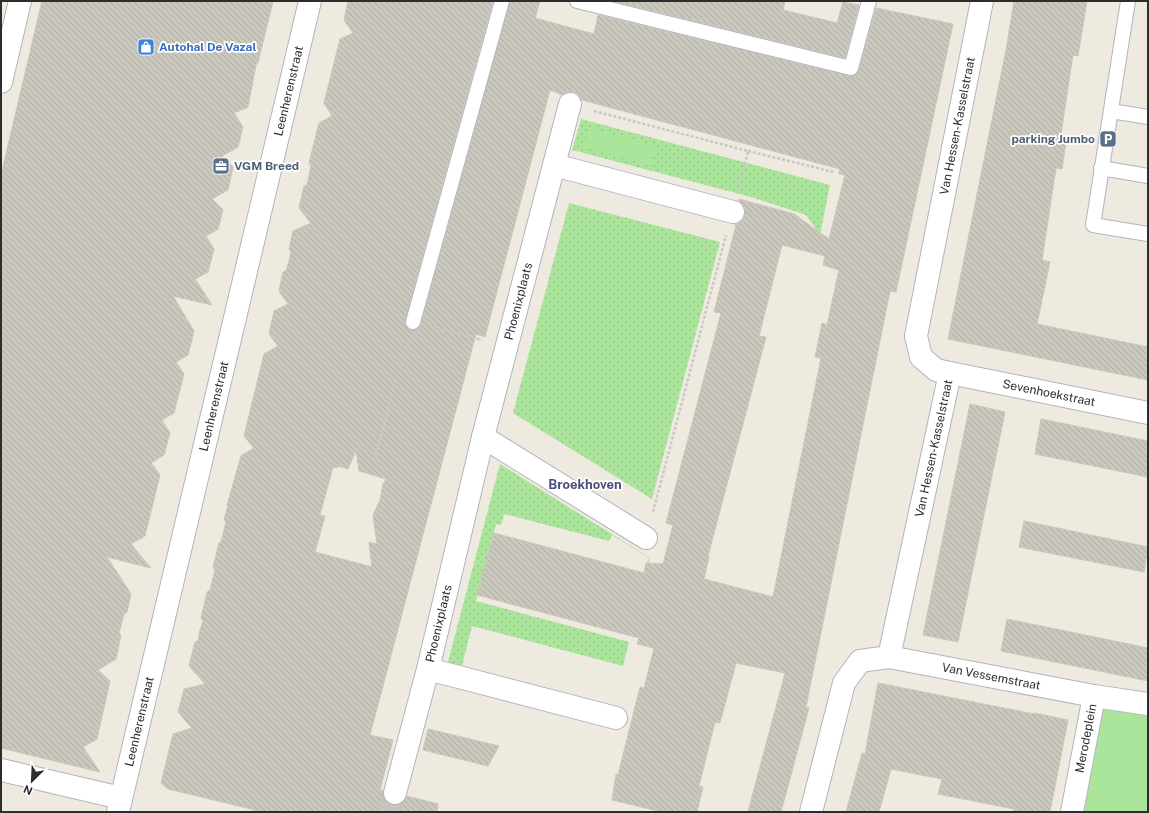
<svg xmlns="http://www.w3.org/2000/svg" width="1149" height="813" font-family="'Public Sans',sans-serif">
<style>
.grass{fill:url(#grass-dots)}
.park{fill:#aae59b}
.building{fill:url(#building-back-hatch);stroke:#cac6b8;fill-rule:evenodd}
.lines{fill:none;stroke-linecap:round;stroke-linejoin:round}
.minor-tunnel{stroke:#c7c4bb;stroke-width:22;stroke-dasharray:22 11;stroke-linecap:butt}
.service-casing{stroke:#b3b3c0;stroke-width:16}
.minor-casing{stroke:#b3b3c0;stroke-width:24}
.path{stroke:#c8c8c8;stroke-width:2.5;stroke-dasharray:3 2;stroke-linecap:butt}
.service{stroke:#fff;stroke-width:14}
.minor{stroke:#fff;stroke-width:22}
.labels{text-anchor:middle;stroke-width:3.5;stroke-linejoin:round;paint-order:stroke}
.shop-label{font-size:12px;font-weight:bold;fill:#366cbe;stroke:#fff;text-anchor:start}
.street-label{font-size:12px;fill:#2d2d2d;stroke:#fff}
.service-label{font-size:12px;font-weight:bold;fill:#4e5e75;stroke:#fff;text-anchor:end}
.neighbourhood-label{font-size:13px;font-weight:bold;fill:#4b4d7f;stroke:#fff}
</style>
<defs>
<pattern id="grass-dots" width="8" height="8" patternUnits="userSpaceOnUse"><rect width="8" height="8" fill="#aae59b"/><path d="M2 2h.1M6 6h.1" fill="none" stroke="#93c586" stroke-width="1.8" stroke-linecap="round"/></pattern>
<pattern id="building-back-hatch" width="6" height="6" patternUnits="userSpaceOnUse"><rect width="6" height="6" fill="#cac8bd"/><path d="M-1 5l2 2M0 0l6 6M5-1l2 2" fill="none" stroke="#aeaca3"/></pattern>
</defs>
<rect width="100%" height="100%" fill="#eeeadf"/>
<path class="grass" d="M581,119L830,185L820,235L806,215L751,197L572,150Z
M569,203L720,242L652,499L513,413Z
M500,464L650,558L648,564L647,563L649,558L612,535L609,541L504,514L501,525L496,524L476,601L629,642L623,666L472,626L462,666L448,662Z"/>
<path class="park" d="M589,128L655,146L651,165L584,147Z
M1098,707L1148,716V812H1076Z"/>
<path class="building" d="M42,1H273L258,63L256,65L248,107L234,113L243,127L238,147L222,156L233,167L228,190L212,199L223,210L218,229L206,236L214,249L208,272L195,279L212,305L173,296L194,331L188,355L176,362L184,374L174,413L162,420L170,433L164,455L151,463L160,475L145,536L131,544L151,568L107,557L131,594L127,612L124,614L119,633L121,635L116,659L98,670L110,681L97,739L83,747L100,772L1,748V175Z
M348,1H493L405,320V324L407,328L411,330H415L419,328L421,324L510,1H540L535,18L594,34L598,15L849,76H854L857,74L859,70L876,8L953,24L896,292L890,291L806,707L809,708L781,812H748L785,673L736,663L720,723L715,722L699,786L703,787L697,812H662L612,800L616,774L618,775L640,687L644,688L654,648L637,644L639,638L477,595L494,533L644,573L646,563L663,564L673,525L666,523L721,313L714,312L736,225L734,224H737L742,221L745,215V208L742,203L739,201V199L794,214L829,239L845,175L839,174L840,169L582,100L578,95L574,92H567L562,95L550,90L485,337L476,334L370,735L393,740L380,790H383V797L386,802L391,805H398L404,802L407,796L438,804L437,812H258L251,809L168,789L161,783L173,734L192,728L178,712L184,689L205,684L189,666L195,642L198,641L200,630L203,621L201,618L207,592L210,590L215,570L213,567L219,543L221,542L226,522L224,519L228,506L227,505L241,456L254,448L244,436L264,354L278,346L269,334L274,311L288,304L279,291L283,272L286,271L289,261L291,252L289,249L293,231L311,223L299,208L304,186L307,185L311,166L309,163L319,123L332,116L324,103L340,39L353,33L344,20ZM782,245L825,256L823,265L839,270L827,325L822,323L815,357L821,358L773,597L704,579L709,557L708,556L766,337L759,336ZM356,451L359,471L386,479L383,484L380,500L373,515L377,544L369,542L372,567L315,552L325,516L320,515L333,467L337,468L338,466L348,469Z
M613,1H785L783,10L837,23L843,2L859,5L845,58Z
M1014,1H1087L1078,56L1073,55L1067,94L1060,141L1066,142L1062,169L1056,168L1042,260L1050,262L1037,324L1148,347V380L948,339L1006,50Z
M970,404L1005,412L958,642L923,635Z
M1041,419L1148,441V477L1035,454Z
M1024,521L1148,547L1144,572L1019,547Z
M1007,619L1148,648V681L1001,651Z
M878,683L1034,714V713L1068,720L1050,812H1014V809L938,794L942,779L891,769L879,812H846L862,753L865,754Z
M428,729L499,746L488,766L423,750Z"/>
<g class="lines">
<path class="minor-tunnel" d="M390,812L395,793"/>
<g class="service-casing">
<path id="service" d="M577,1L851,68L869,1
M1128,1L1093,225L1148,234
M1111,111L1148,117
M1101,168L1148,176
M413,322L502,1"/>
</g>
<g class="minor-casing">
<g id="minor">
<path d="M1,82L20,1"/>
<path d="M554,165L570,104"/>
<path id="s1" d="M950,373L1148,413"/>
<path d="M483,437L646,538"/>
<path id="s2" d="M889,657L1094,696"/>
<path d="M428,669L616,718"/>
<path d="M1,770L121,798"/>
<path id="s3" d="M395,793L428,669L483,437L554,165L733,212"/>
<path id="s4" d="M118,812L310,1"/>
<path id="s5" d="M811,812L844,683L860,661L889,657L950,373L936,370L921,357L916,336L982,1"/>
<path id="s6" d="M1072,812L1094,696L1148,704"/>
</g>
</g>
<path class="path" d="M594,111L748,151L739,188
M748,151L834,172
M433,327L482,340
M374,460L408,341
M653,512L726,235
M1147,812H1148"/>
<use href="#service" class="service"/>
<use href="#minor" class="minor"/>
</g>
<defs>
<g id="shop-square" transform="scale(0.9)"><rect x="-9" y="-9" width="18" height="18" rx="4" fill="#3f7fe0" stroke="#fff"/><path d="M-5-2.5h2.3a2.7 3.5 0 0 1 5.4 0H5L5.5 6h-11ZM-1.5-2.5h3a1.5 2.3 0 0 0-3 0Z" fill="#fff"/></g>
<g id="parking-square" transform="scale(0.9)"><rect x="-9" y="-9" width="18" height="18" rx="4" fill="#5c6f8a" stroke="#fff"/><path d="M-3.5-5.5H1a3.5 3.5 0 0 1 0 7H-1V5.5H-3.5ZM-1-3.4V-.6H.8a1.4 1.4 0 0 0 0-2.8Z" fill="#fff"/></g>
<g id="office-square" transform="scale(0.9)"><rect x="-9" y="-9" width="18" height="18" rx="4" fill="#5c6f8a" stroke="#fff"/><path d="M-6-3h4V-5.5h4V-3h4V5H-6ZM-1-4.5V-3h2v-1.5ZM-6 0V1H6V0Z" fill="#fff"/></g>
</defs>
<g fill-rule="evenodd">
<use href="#shop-square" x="146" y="47"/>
<use href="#parking-square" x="1108" y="139"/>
<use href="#office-square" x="221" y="166"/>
</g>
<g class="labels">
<g class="shop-label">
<text x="159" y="51">Autohal De Vazal</text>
</g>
<g class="street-label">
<text dy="4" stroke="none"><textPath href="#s4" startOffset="741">Leenherenstraat</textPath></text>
<text dy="4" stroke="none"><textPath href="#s5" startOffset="750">Van Hessen-Kasselstraat</textPath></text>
<text dy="4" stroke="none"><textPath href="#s3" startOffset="507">Phoenixplaats</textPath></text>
<text dy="4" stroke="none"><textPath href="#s1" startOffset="101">Sevenhoekstraat</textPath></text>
<text dy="4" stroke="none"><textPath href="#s4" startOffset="417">Leenherenstraat</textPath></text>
<text dy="4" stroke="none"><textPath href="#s5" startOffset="403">Van Hessen-Kasselstraat</textPath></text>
<text dy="4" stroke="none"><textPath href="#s3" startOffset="175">Phoenixplaats</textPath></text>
<text dy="4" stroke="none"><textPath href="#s2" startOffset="104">Van Vessemstraat</textPath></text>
<text dy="4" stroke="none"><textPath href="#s4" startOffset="93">Leenherenstraat</textPath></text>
<text dy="4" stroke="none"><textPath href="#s6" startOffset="75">Merodeplein</textPath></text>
</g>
<g class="service-label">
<text x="1095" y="143">parking Jumbo</text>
<text x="234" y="170" text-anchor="start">VGM Breed</text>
</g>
<g class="neighbourhood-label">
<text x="585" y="489">Broekhoven</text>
</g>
</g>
<rect width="1149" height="813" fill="none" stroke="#2d2d2d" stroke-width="4"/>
<g transform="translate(32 781) rotate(204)" stroke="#ffffff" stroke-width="3" paint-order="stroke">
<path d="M0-3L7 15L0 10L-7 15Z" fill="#2d2d2d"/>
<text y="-6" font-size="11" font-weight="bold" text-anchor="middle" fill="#2d2d2d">N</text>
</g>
</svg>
